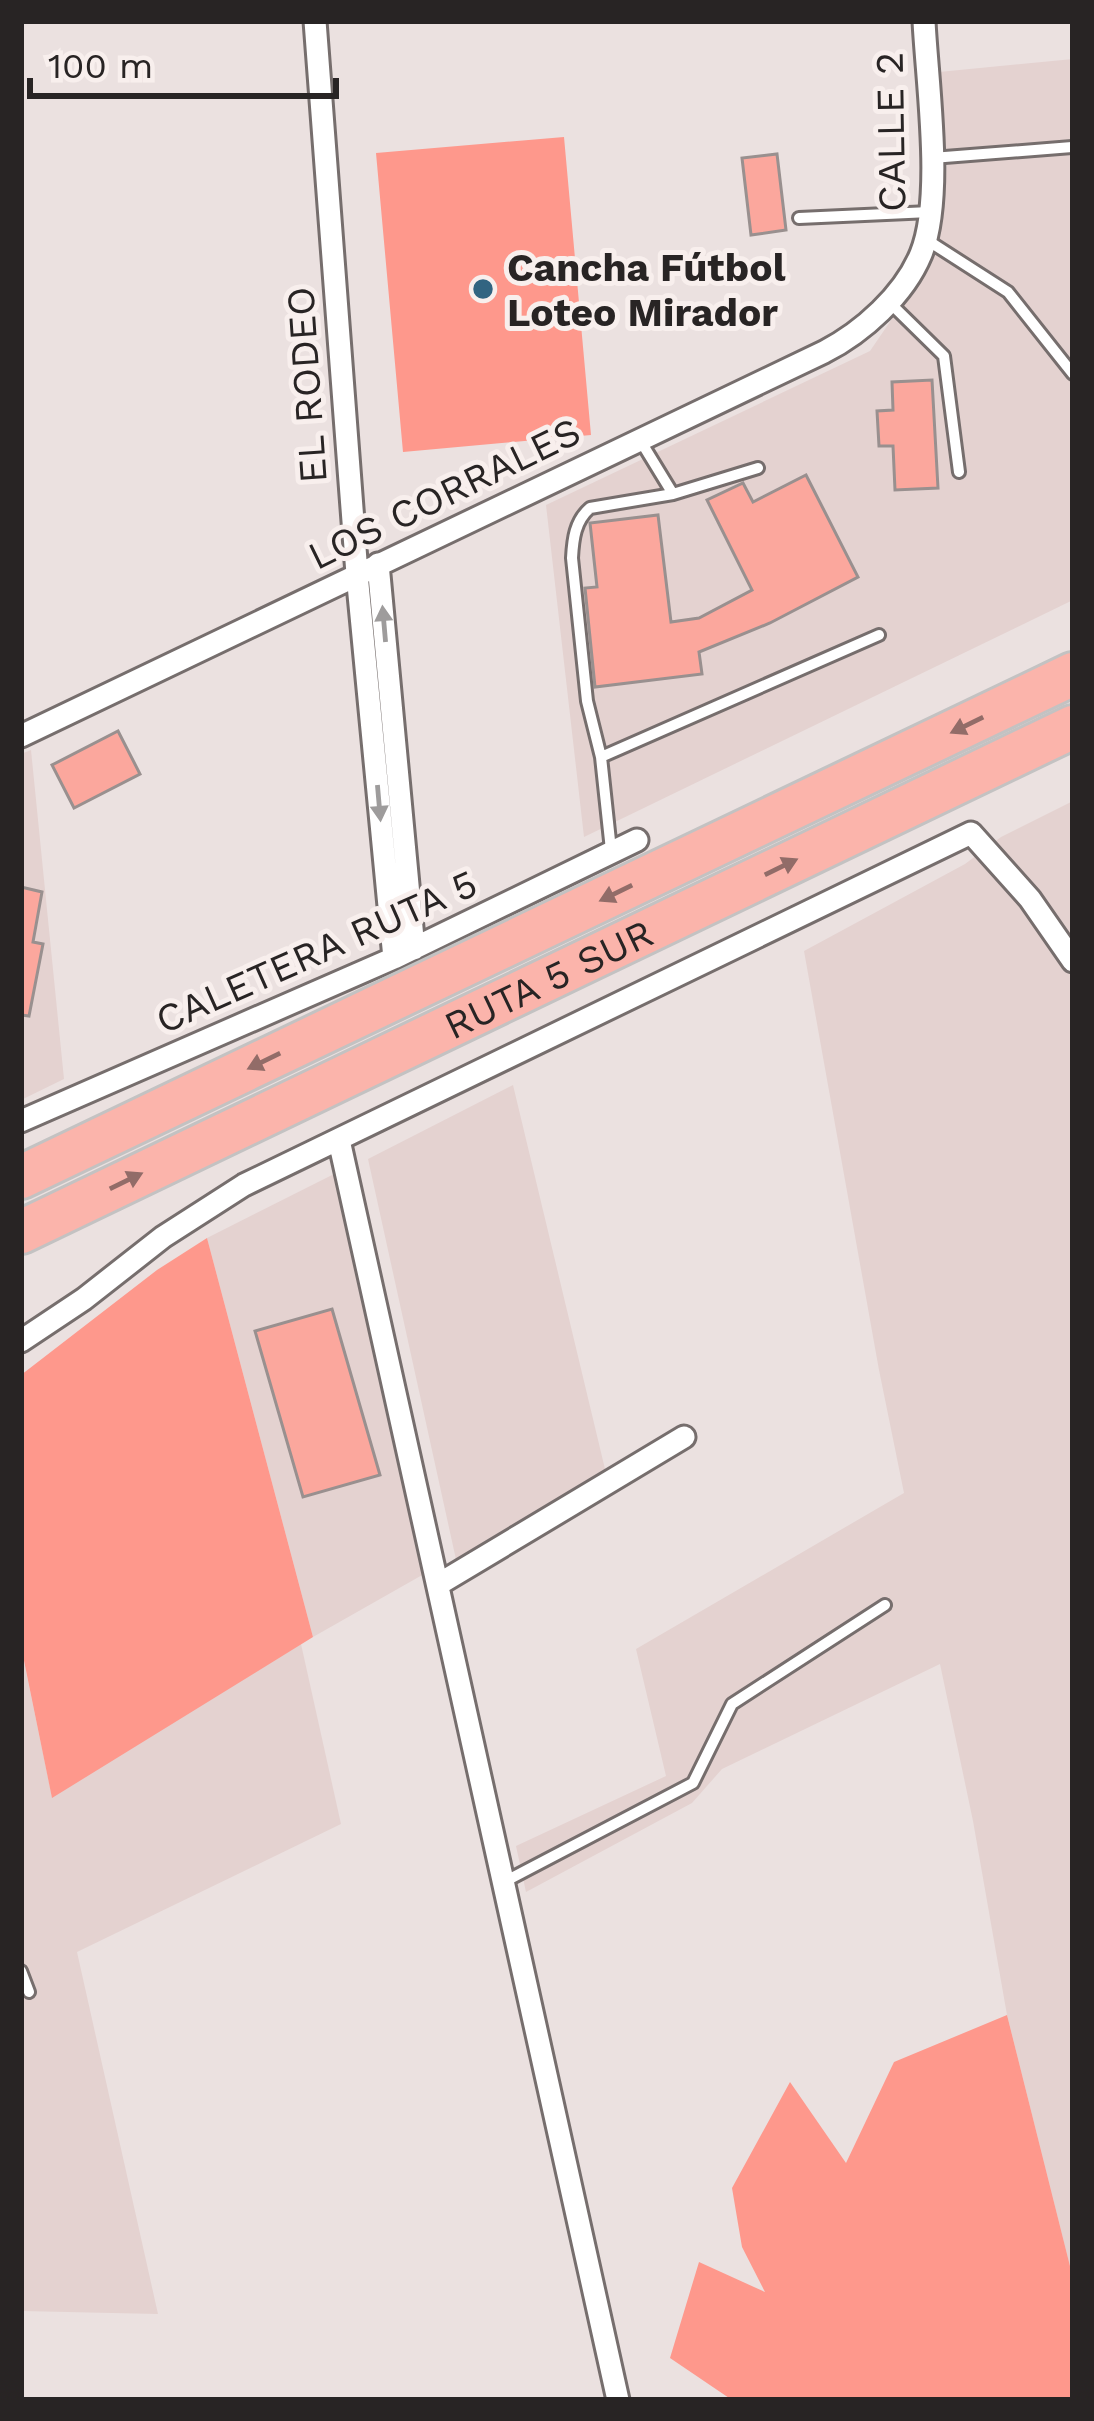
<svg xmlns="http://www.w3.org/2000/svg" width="1094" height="2421" font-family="'Work Sans',sans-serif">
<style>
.built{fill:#e4d2d0}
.green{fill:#fe988c}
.building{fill:#fba79d;stroke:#99908f;stroke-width:3}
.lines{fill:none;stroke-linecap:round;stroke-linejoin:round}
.lane-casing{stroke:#766e6d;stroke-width:16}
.street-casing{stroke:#766e6d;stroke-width:27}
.highway-casing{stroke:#c3c2c2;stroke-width:48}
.lane{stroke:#fff;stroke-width:10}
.street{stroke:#fff;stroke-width:21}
.highway{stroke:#fbb4ab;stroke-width:42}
.oneway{fill:#9e9c9c}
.oneway2{fill:#926c68}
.poi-dot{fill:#326481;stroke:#f8efed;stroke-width:4.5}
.labels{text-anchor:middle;stroke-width:10;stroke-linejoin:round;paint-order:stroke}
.street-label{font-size:39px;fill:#282424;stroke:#f8efed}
.poi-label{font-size:39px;font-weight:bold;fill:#282424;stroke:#f8efed;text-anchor:start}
</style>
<rect width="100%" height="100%" fill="#ebe1e0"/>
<path class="built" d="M1073,59V600L584,837L546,505L870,351L926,269L943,218L947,163L939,72Z
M31,750L64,1079L21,1100V754Z
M1073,801V2278L1007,2015L973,1821L940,1664L722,1769L692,1803L526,1892L516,1846L666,1776L636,1649L904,1493L879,1370L804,951L965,864L1001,837Z
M513,1085L605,1469L457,1564L368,1159Z
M344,1169L424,1574L313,1637L207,1238Z
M301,1644L341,1824L77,1952L158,2314L21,2311V1647L52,1797Z"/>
<path class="green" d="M564,137L591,435L403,452L376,153Z
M207,1238L313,1637L52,1798L21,1646V1375L157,1270Z
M1007,2015L1073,2278V2400H732L670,2358L699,2262L765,2292L742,2247L732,2188L790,2082L846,2163L894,2062Z"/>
<path class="building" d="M777,154L786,230L751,235L742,158Z
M932,380L938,488L895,490L893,446H879L877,411L893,410L892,382Z
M806,475L858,577L770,623L699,652L702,674L595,687L585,588L597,587L590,523L658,515L671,622L699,618L752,590L707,500L743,483L753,502Z
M118,731L140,774L74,808L52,765Z
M21,887L42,892L33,942L43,944L29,1016L21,1015Z
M332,1309L380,1475L303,1497L255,1331Z"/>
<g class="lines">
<g class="lane-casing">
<path id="lane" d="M932,158L1072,147
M799,218L930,212
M927,240L1008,292L1073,374
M889,302L944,356L959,472
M640,440L673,494
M601,757L879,635
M611,850L601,757L587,701L572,558C573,539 575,521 590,508L673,494L758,468
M504,1882L693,1783L732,1704L885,1605
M21,1971L29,1992"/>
</g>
<g class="street-casing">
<path id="street" d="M315,21L357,574L394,958
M378,564L414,949
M21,736L824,352C863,332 904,295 921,254C944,198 927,83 924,21
M21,1121L394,958L637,840
M339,1140L618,2400
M21,1341L84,1299L163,1237L244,1185L971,833L1030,899L1073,961
M439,1584L684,1437"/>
</g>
<g class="highway-casing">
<g id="highway">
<path d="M21,1177L1073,674"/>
<path id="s1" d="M21,1232L1073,727"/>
</g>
</g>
<use href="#lane" class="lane"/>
<use href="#street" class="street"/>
<use href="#highway" class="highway"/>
</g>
<defs><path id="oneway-solid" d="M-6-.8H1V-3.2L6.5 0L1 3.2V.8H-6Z" transform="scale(3)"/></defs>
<g class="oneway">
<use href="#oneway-solid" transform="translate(384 624) rotate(-95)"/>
<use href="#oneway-solid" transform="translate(379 803) rotate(85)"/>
</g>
<g class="oneway2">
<use href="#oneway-solid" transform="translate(967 725) rotate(154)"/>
<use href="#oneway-solid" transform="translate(781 867) rotate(-26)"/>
<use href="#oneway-solid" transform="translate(616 893) rotate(154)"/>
<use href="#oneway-solid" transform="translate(264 1061) rotate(154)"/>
<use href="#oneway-solid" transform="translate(126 1181) rotate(-26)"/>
</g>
<circle class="poi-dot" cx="483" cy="289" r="12"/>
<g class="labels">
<g class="street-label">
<text transform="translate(890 132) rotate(-91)" y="14">CALLE 2</text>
<text transform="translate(306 385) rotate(-94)" y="14">EL RODEO</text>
<text transform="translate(444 493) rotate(-26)" y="14">LOS CORRALES</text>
<text transform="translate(316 951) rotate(-24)" y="14">CALETERA RUTA 5</text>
<text dy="14" stroke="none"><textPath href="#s1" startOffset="585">RUTA 5 SUR</textPath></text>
</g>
<g class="poi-label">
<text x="507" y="281">Cancha Fútbol<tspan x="507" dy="45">Loteo Mirador</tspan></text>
</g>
</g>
<rect width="1094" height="2421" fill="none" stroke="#282424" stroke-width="48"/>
<path d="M30 78v18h306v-18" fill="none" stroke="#282424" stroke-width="6"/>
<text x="48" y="78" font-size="36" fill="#282424" stroke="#f8efed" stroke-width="9" paint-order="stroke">100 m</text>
</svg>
